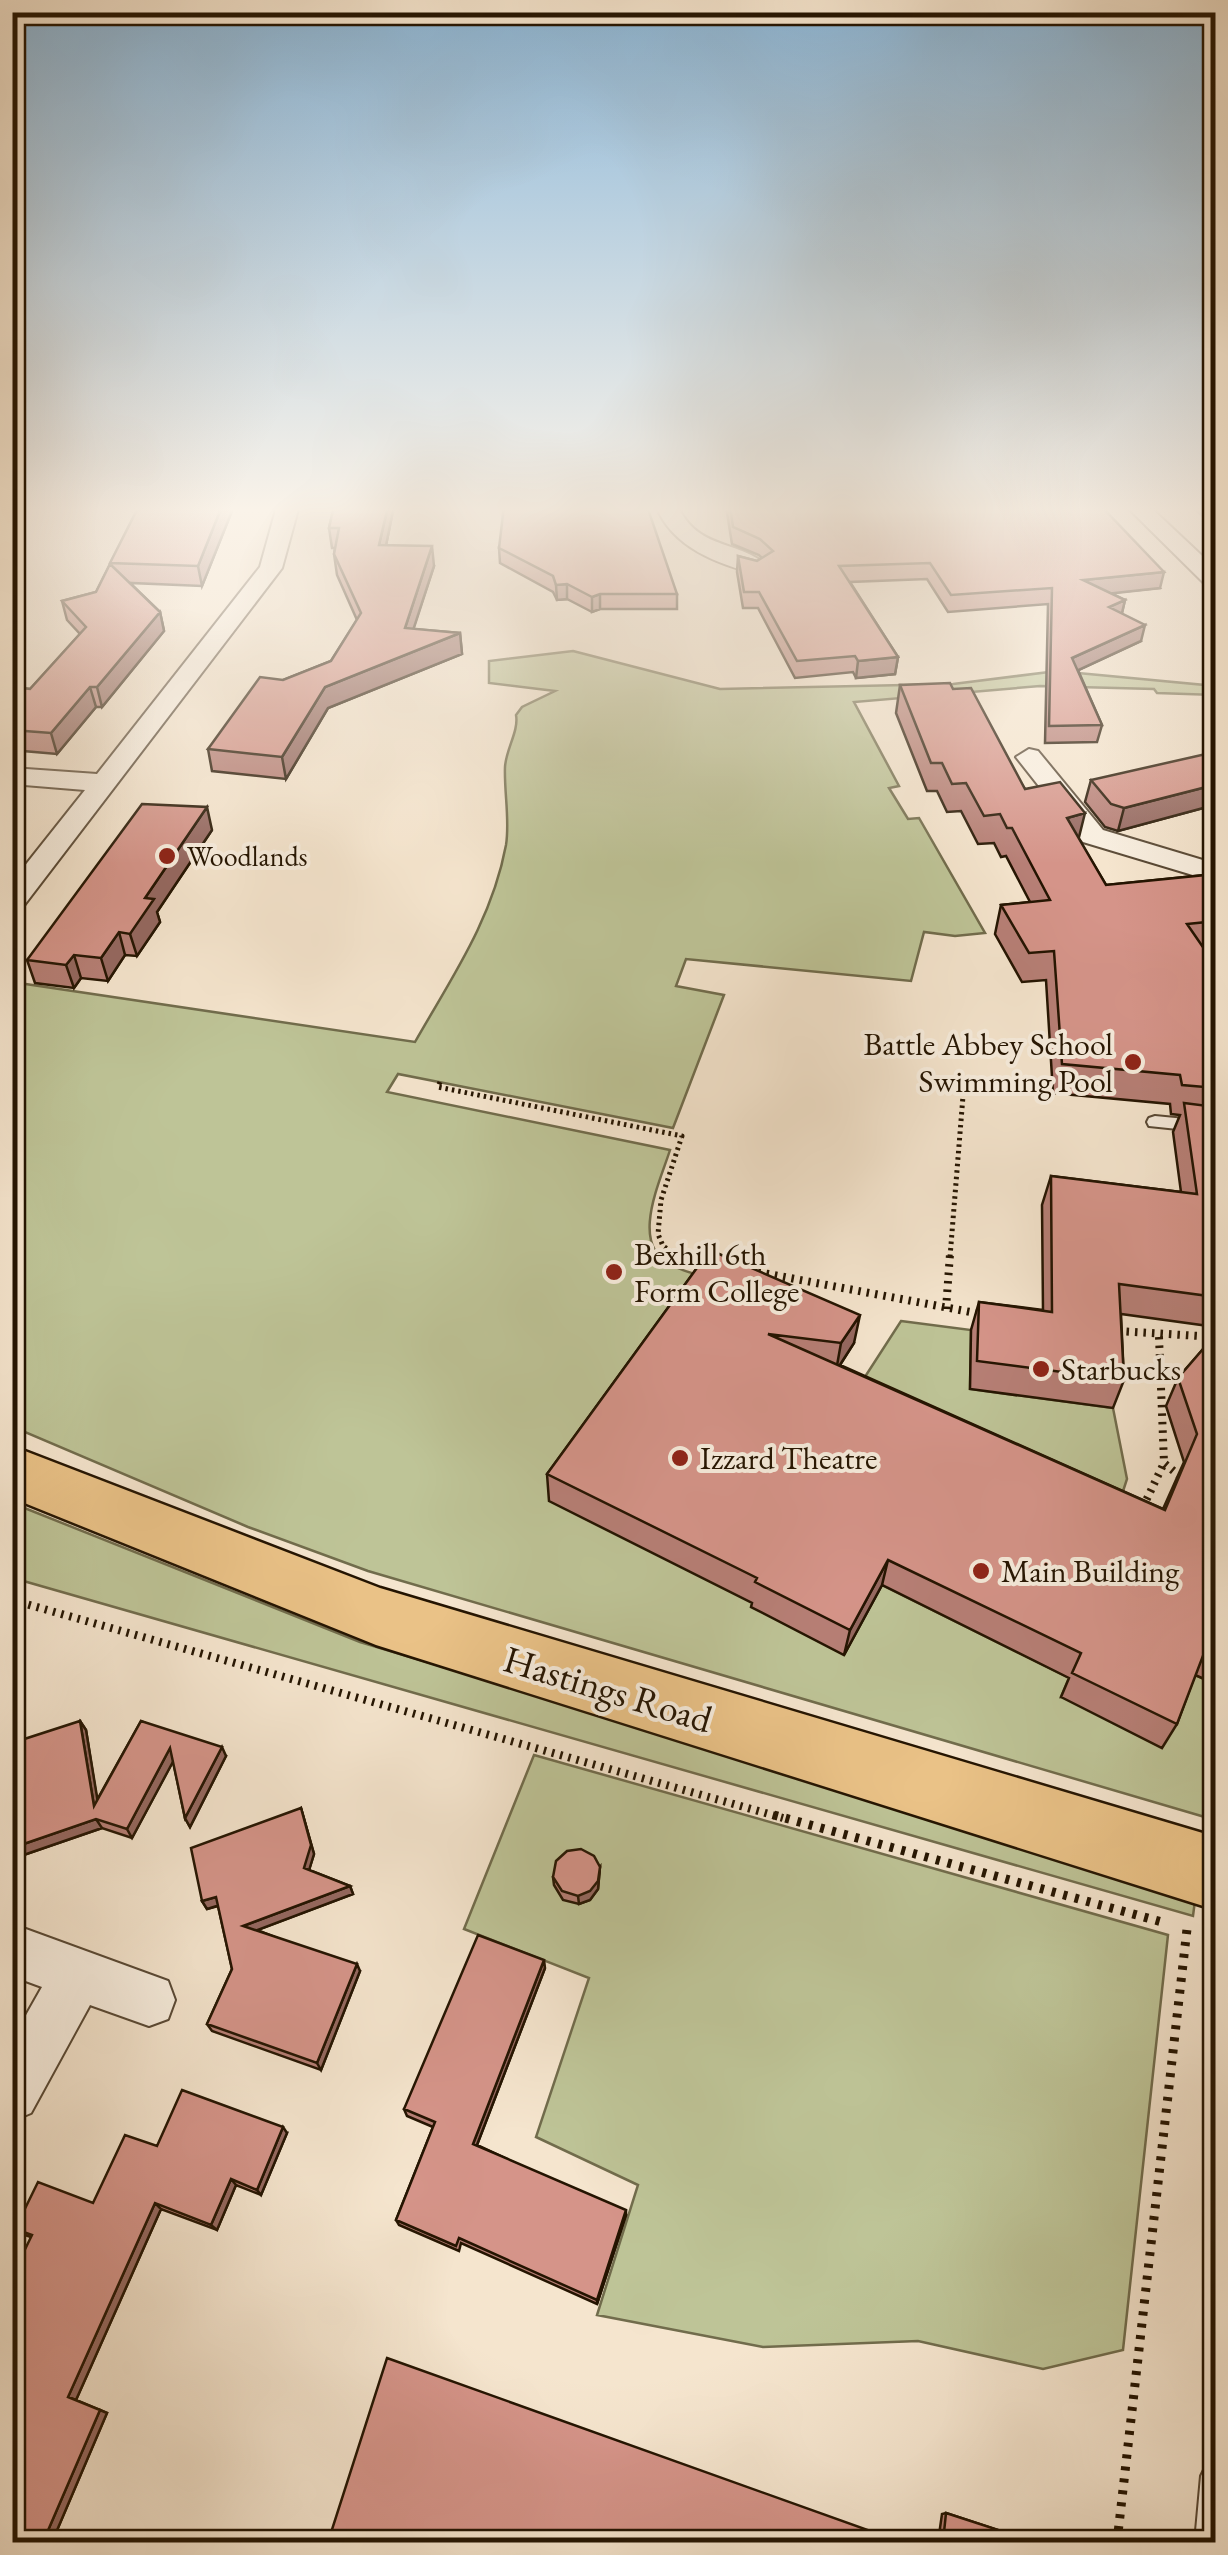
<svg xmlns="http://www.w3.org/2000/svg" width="1228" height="2555" font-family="'EB Garamond',serif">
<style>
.green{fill:#bec497;stroke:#716c4c;stroke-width:2.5}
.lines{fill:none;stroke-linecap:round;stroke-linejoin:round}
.lane-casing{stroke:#584834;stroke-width:4}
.street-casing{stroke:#584834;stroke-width:4}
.primary-casing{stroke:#241401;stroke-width:5}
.path-far2{stroke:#241401;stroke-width:5;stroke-dasharray:2.5 4;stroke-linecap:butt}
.path-far1{stroke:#241401;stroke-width:8;stroke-dasharray:2.5 6;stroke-linecap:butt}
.path{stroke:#241401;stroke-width:9;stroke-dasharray:4 8;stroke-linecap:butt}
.lane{fill:#f8eedf;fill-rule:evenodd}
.street{fill:#f8eedf;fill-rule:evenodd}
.primary{fill:#eac287;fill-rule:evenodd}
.wall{fill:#b77f76;stroke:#241401;stroke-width:2.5}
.shaded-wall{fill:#956860;stroke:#241401;stroke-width:2.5}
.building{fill:#d59489;stroke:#241401;stroke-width:2.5}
.poi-dot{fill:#8f2418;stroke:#f8eedf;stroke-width:4}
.labels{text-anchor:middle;stroke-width:8;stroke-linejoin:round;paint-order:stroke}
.far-poi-label{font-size:28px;fill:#241401;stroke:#f8eedf;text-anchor:start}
.poi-label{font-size:32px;fill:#241401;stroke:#f8eedf;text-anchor:start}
.near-street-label{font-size:38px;fill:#241401;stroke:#f8eedf}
</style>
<rect width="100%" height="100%" fill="#f5e5ce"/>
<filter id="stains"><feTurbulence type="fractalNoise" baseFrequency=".002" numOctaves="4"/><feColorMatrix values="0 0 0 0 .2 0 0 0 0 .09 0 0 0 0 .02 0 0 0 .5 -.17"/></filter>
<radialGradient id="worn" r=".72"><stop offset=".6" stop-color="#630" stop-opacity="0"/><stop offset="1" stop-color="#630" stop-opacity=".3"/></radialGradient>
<path class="green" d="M573,651L720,689L953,684L1057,671L1215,686V695L1157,693L1154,689L1040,686L854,702L899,786L889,788L908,819L919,818L985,933L955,936L924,932L911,981L686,959L676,986L724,995L673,1128L398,1074L387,1092L670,1150C660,1182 629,1245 671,1265C682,1271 696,1274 708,1278L882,1585L1069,1678L1061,1697L1191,1673L1215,1684V1820L368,1571L248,1527L13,1427L12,982L415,1042C452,977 492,920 506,845C510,820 504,792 505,767C506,749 519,731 516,715L522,707L555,691L489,683V661Z
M901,1321L971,1330L970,1389L1113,1408L1127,1479L1114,1519L850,1400Z
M12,1503L360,1642L1196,1893L1193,1916L13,1578Z
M534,1755L1168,1935L1123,2350L1043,2369L918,2341L763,2347L597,2315L638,2185L536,2137L589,1978L464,1929Z"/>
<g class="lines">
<g class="lane-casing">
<path id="lane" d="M1155,1116L1216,1122V1133L1149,1126L1147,1122L1149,1118Z
M1216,2462V2542H1195L1201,2476L1206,2466Z"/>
</g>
<g class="street-casing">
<path id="street" d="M277,506H299L282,568L22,908L12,911V882L85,790L12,784V768L97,774L260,567Z
M656,506H678C697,551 742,540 768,567L757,574C717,564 672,547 656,506Z
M1126,506H1149L1216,569V589L1208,587Z
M1029,749L1038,751L1103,830L1216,864V882L1083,842L1016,757Z
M12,1924L168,1981L175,2000L168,2019L149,2026L90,2005L31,2113L12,2121V2040L42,1987L12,1976Z"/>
</g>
<g class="primary-casing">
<path id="primary" d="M12,1446L380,1588L1216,1837V1910L376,1645L12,1498Z"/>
</g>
<path class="path-far2" d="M440,1082L438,1087L682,1136L661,1200L658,1234L663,1246L679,1257
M950,1257L963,1096"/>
<path class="path-far1" d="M673,1254L706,1262
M758,1272L981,1314
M946,1309L950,1254
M1118,1331L1216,1337
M1159,1337L1164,1463L1182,1478
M1143,1507L1164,1463
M12,1600L783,1818"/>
<path class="path" d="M774,1815L1162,1922
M1117,2542L1187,1929"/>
<use href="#lane" class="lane"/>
<use href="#street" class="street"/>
<use href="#primary" class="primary"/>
</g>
<path class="wall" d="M139,506H234L202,586L130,583L160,612L164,631L102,707H96L57,754L12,750V687L30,689L80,634L67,620L62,601L96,592Z
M334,506H394L386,545L434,566L413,629L460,633L462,654L328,708L286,779L212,771L208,749L283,680L331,661L357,620L337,575L334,554L335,548H332L329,528Z
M726,506H1101L1160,588L1110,593L1125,600L1122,613L1141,641L1078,670L1102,725L1097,742L1045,743L1048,604L948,612L927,579L850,582L898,657L895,674L856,678L853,672L795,678L758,608H743L737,572L738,556L757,561L762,558L759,555L732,544Z
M1198,506H1216V528L1196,510Z
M499,548L677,594V609H600L592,612L567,599L557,600L553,592L500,563Z
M900,685L953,689L1025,789L1078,838L1106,885L1216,874V949L1205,950L1216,966V1327L1121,1314L1124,1380L1113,1408L970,1389L971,1330L979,1302L1043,1310L1042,1205L1051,1176L1181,1192L1173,1132L1180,1115L1171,1114L1170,1104L1053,1093L1046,980L1022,982L995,934L1001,905L1030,902L1006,856L1001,857L994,843L978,844L961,811L947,812L937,791H927L896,713Z
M1091,780L1207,807L1118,831L1105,827L1085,802Z
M212,830L157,912L160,922L137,956L125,955L108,981L81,978L74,988L35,983L27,960Z
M710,1250L854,1343L840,1365L1163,1509L1184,1462L1166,1406L1178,1378L1216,1334V1684L1195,1675L1177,1724L1162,1748L1061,1697L1069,1678L882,1585L844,1655L751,1607L752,1603L549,1501L547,1474Z
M80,1721L86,1730L97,1800L141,1721L226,1756L190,1827L185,1818L173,1761L132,1838L102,1828L12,1859Z
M301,1808L314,1854L309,1870L350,1886L353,1894L257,1930L360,1971L321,2070L212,2031L207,2024L232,1969L218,1906L207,1909L202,1901Z
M600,1867L598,1889L590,1900L579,1904L563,1900L554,1885L553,1877Z
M545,1968L477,2145L626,2215L597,2304L461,2243L459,2251L399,2225L396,2220L433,2127L407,2116L404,2109Z
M287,2133L261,2195L236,2185L217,2230L161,2209L76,2400L107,2413L52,2542L31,2237L22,2234L15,2229L93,2203L157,2146Z
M946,2513L1035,2542H938L942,2514Z"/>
<path class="shaded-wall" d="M222,506H234L202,586L198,566Z
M388,506H394L382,565L379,545Z
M432,546L434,566L407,649L405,628Z
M1164,572L1160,588L1079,597L1083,580Z
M567,584V599L557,600L556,585Z
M600,594V609L592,612V597Z
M1125,600L1121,617L1109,607Z
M160,612L164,631L102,707L97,687Z
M1145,625L1141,641L1068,675L1072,658Z
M460,633L462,654L328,708L286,779L282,757L325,687Z
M898,657L895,674L856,678L858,661Z
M90,687L96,707L57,754L51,733Z
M1214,785L1207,807L1118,831L1124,808Z
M207,807L212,830L157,912L160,922L137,956L130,934L145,898Z
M1085,813L1078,841L1067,818Z
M119,932L125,955L108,981L101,958Z
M74,955L81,978L74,988L66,965Z
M860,1315L854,1343L836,1371L841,1343Z
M888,1560L882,1585L844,1655L850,1630Z
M80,1721L86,1730L100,1815L94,1806Z
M222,1747L226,1756L190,1827L185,1818Z
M170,1748L175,1758L132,1838L127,1829Z
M301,1808L314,1854L307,1877L304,1868Z
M96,1819L102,1828L12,1859V1848Z
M600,1867L598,1889L590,1900L579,1904L578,1896Z
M350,1886L353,1894L247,1934L243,1926Z
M216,1897L220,1905L207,1909L202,1901Z
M544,1960L545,1968L475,2150L473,2144Z
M357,1964L360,1971L321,2070L317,2063Z
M283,2127L287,2133L261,2195L257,2190Z
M231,2179L236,2185L217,2230L211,2225Z
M155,2203L161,2209L76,2400L68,2397Z
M626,2210V2215L597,2304V2300Z
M100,2410L107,2413L52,2542H43Z"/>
<path class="building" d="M139,506H222L198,566L110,563Z
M334,506H388L379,545L432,546L405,628L460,633L325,687L282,757L208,749L260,677L283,680L331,661L361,613L334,554L339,528H329Z
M504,506H647L677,594H600L592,597L567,584L556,585L553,576L499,548Z
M730,506H1101L1164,572L1083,580L1125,600L1109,607L1145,625L1072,658L1102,725L1049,726L1052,588L951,595L930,563L839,566L898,657L858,661L855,656L797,661L759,592H744L738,556L757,561L773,551L760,539L733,527Z
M110,564L160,612L97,687H90L51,733L12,730V687L30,689L86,627L62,601L96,592Z
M950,683L953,689L971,688L1025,789L1060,782L1085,813L1067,818L1106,885L1216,874V921L1187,924L1216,966V1088L1182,1085L1180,1075L1062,1064L1054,951L1029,953L1001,905L1050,900L1012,828H1007L1000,814L984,816L966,783L952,784L942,763H931L900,685Z
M1206,754L1214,785L1124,808L1111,804L1091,780Z
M142,804L207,807L145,898L154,899L130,934L119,932L101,958L74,955L66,965L27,960Z
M1184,1103L1216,1107V1297L1119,1284L1124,1380L977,1361L979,1302L1052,1312L1051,1176L1197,1194Z
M710,1250L860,1315L841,1343L768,1334L1165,1510L1197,1434L1178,1378L1216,1334V1652L1206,1648L1177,1724L1072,1673L1081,1653L888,1560L850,1630L755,1582L757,1578L547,1474Z
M80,1721L94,1806L141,1721L222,1747L185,1818L170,1748L127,1829L96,1819L12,1848V1743Z
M301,1808L311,1845L304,1868L350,1886L243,1926L357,1964L317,2063L207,2024L232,1969L216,1897L202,1901L191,1848Z
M581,1849L594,1856L600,1867L598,1881L590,1891L578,1896L562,1891L553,1877L556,1861L567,1851Z
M478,1935L544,1960L473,2144L626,2210L597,2300L459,2238L456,2246L396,2220L435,2122L404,2109Z
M182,2090L283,2127L257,2190L231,2179L211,2225L155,2203L68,2397L100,2410L43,2542H12V2276L32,2235L15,2229L38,2182L93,2203L125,2135L157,2146Z
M387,2358L901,2542H328Z
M946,2513L1035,2542H943Z"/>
<linearGradient id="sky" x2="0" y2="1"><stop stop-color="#8bb7d9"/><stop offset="0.59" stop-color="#faf3e9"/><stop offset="1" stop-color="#faf3e9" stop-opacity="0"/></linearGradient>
<rect width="1228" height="864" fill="url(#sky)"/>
<g class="poi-dot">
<circle cx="167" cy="856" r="10"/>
<circle cx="1133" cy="1062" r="10"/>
<circle cx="614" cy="1272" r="10"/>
<circle cx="1041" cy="1369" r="10"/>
<circle cx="680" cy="1458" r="10"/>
<circle cx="981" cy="1571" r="10"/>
</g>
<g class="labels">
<g class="far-poi-label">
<text x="187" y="866">Woodlands</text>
</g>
<g class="poi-label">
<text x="1113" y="1055" text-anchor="end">Battle Abbey School<tspan x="1113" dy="37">Swimming Pool</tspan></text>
<text x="634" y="1265">Bexhill 6th<tspan x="634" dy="37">Form College</tspan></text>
<text x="1061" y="1380">Starbucks</text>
<text x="700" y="1469">Izzard Theatre</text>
<text x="1001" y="1582">Main Building</text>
</g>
<g class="near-street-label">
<text transform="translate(608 1689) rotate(17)" y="13">Hastings Road</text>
</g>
</g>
<rect width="1228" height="2555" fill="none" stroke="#f5e5ce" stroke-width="50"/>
<rect x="15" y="15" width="1198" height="2525" fill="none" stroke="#241401" stroke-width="5"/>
<rect x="25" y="25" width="1178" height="2505" fill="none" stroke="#241401" stroke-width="2.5"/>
<rect width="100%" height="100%" filter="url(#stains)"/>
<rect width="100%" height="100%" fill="url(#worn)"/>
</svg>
